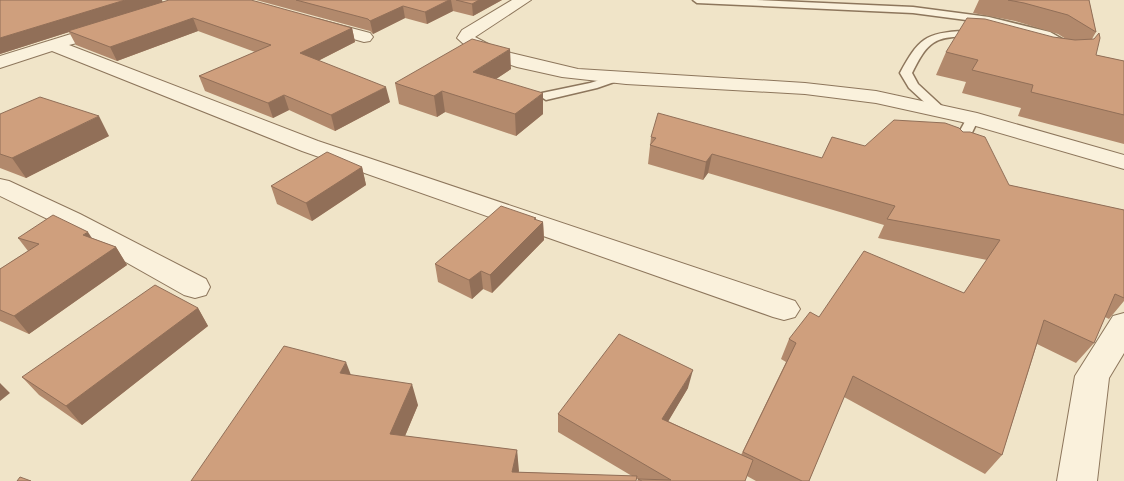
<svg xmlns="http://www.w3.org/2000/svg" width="1124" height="481" font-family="'Noto Serif',serif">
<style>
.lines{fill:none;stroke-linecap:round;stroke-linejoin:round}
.service-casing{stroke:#8d765c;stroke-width:3}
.minor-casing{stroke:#8d765c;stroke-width:2}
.service{fill:#faf1dc;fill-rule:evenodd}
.minor{fill:#faf1dc;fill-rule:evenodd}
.wall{fill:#b2896c}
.shaded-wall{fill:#916f58}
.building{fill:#cf9f7d;stroke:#916f58}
</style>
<rect width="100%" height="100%" fill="#f0e4c8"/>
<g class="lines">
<g class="service-casing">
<path id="service" d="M693,0H756L913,7L989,17L1050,32L1076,47L1071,50L1067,49L1046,37L989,23L913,13L697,3Z
M965,31L980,32L985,35C980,39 976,37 970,37C934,35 927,43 912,73L918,84L945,109L939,113L935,112L909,88L900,73C918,40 925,32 965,31Z
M616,75L620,76L622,78L620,80L597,88L546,100L540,96L542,93L590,83Z
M973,114L979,118L966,145L959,149L954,148L952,145L967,118Z"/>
</g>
<g class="minor-casing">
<path id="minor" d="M512,0H531L475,37L494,47L511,53L578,69L805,83L876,91L977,113L1124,155V169L962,122L876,103L805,94L626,84L562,77L517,67L481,55L468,48L457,38L462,30Z
M317,19L370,33L373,37L370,41L364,42L311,27L309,24L311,21Z
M71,34L77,35L80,39L77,43L69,45L318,141L795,301L800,309L795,317L784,320L773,317L302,151L52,51L0,68V56Z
M0,179L9,181L80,214L206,279L210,287L206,295L195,298L184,295L62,226L0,196Z
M1124,313V353L1109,378L1097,481H1057L1075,376L1113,316Z"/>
</g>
<use href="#service" class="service"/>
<use href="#minor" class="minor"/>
</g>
<path class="wall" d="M0,0L163,2L352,28L355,42L318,61L390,102L335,131L289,110L273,118L205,91L199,76L255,52L198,31L117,61L76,45L69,32L0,54Z
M256,0H502L473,16L453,11L427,24L405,18L373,34L370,31Z
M979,0H1089L1096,32L1092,39L1096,55L1124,61V144L1018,116L1021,108L962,93L966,82L936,75L946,52L1053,37L1066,39L1058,34L1015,21L973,13Z
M511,69L496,79L543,114L516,136L445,112L437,117L399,104L395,83Z
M0,114L109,136L26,178L0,168Z
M651,137L822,158L1009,185L1124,210V301L1109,319L1105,317L1094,343L1076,363L1037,344L1002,455L985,474L844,397L809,481H756L747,476L745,481H637L638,479H636L191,481L351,375L418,405L405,436L517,450L518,472L632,476L558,432V414L688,388L668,421L741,455L786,362L781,359L789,339L819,317L964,293L987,260L878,238L884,225L708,173L703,180L648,164Z
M362,167L366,185L312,221L277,204L271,186Z
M536,220L543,222L544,240L492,293L483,289L472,299L438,282L435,264Z
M18,238H92L116,247L127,265L29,334L0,321V269L28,251Z
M198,308L208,326L82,425L39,395L22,377Z"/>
<path class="shaded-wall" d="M125,0H162L163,3L68,31L69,32L0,54V38Z
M449,0H451L453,11L427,24L425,12Z
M479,0H502L473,16L472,4Z
M403,6L405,18L373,34L370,21Z
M193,18L198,31L117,61L110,47Z
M352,28L355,42L304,68L300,53Z
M510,49L511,69L475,93L473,72Z
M386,87L390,102L335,131L331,115Z
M442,91L445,112L437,117L434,96Z
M543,93V114L516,136L515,114Z
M284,95L289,110L273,118L268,103Z
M99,116L109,136L26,178L12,158Z
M712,154L708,173L703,180L706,162Z
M362,167L366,185L312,221L306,203Z
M536,218V229L543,222L544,240L492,293L490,275Z
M88,232L99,249L83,235Z
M116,247L127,265L29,334L14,316Z
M481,271L483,289L472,299L469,280Z
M198,308L208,326L82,425L66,406Z
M346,362L354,383L340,373Z
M693,370L688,388L659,437L662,419Z
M0,383L10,393L0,401Z
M412,384L418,405L397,455L390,434Z
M517,450L519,471L516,481L512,472Z"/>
<path class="building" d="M0,0H125L0,38Z
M169,0H251L352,28L300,53L386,87L331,115L284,95L268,103L199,76L271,45L193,18L110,47L68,31Z
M296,0H449L425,12L403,6L370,21L368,19Z
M456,0H479L472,4Z
M1008,0H1089L1096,32L1068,15L1024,3Z
M967,18L985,19L1053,37L1075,40L1094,39L1099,33L1100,38L1096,55L1124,61V115L1031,92L1033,85L972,70L978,60L946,52Z
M472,39L510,49L473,72L543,93L515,114L442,91L434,96L395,83Z
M40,97L99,116L12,158L0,154V114Z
M658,113L822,158L832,137L865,146L894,120L945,123L959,128L963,132H970L985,137L1009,185L1124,210V298L1115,294L1094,343L1044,320L1002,455L853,376L809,481H802L743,452L796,343L789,339L810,312L819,317L864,251L964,293L1000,240L887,219L895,206L712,154L706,162L650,145L656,138L651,137Z
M327,152L362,167L306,203L271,186Z
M501,206L536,218L534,219L543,222L490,275L481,271L469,280L435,264Z
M53,215L88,232L83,235L116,247L14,316L0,310V269L39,244L18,238Z
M155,285L198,308L66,406L22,377Z
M619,334L693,370L662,419L753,460L745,481H642L638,479L671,480L558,414Z
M284,346L346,362L340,373L412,384L390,434L517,450L512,472L637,476L636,481H191Z
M20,477L31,481H17Z"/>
</svg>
